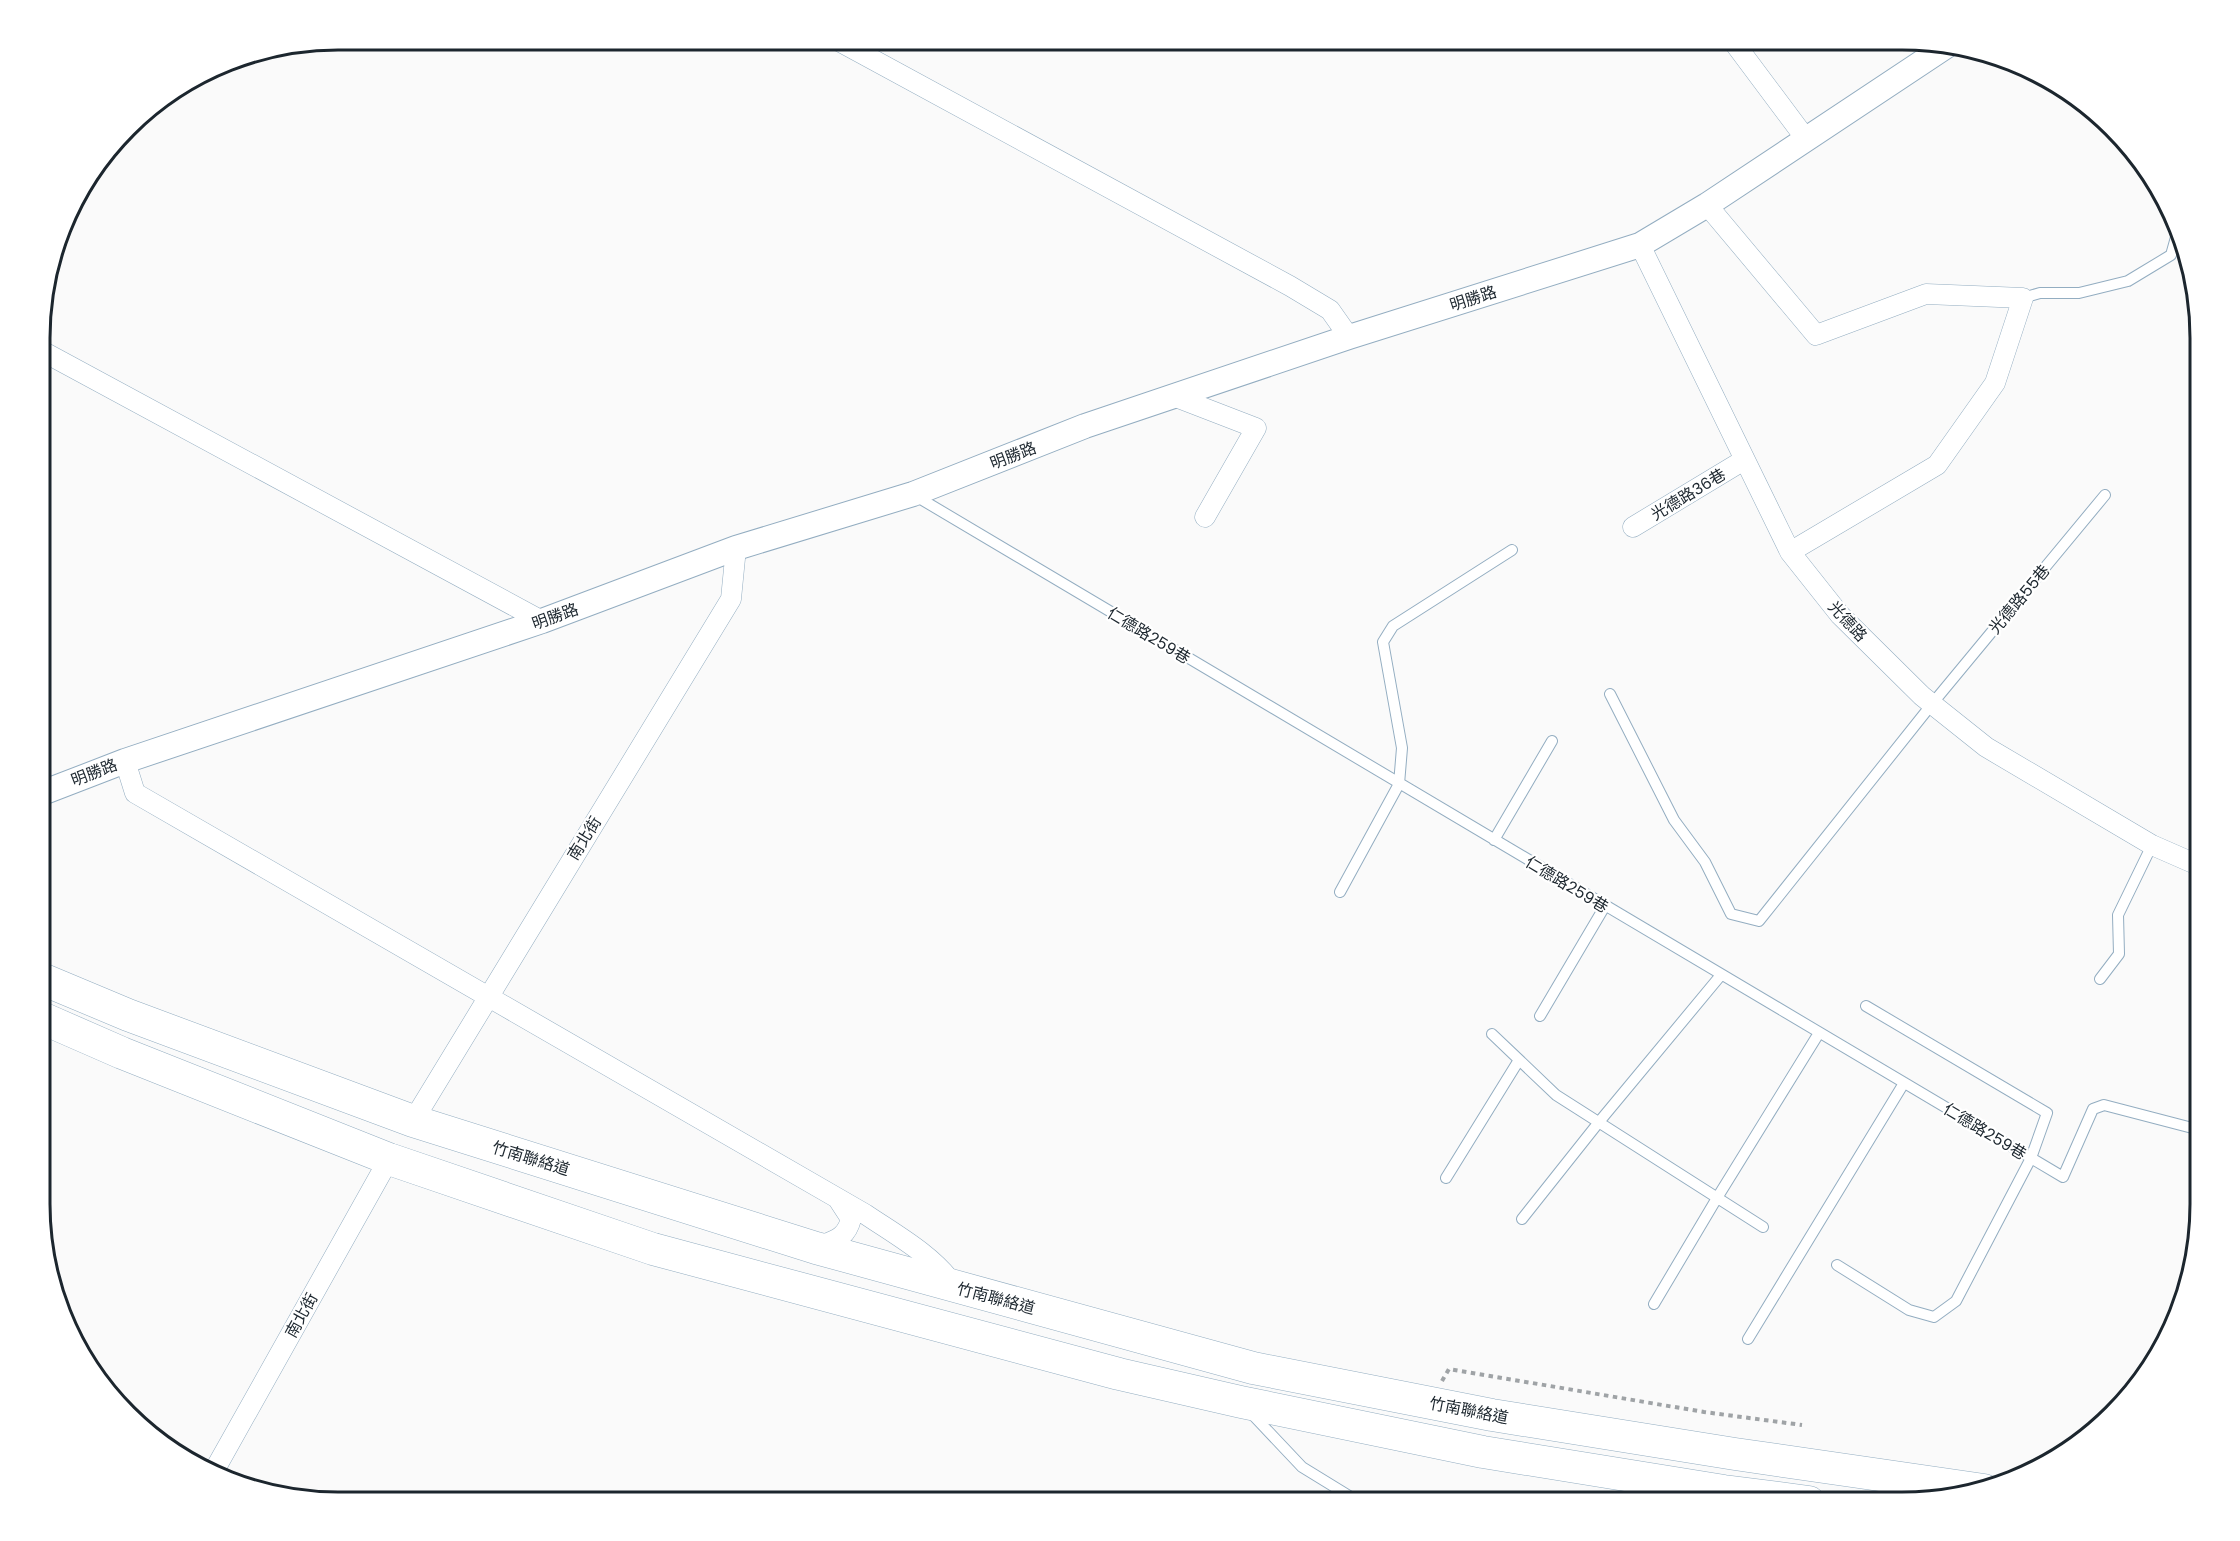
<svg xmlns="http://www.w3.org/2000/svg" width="2240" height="1541" font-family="Poppins,'Noto Sans TC',sans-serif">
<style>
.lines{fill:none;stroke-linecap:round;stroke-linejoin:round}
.service-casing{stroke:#93adc1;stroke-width:12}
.minor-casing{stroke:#93adc1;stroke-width:21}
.tertiary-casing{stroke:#93adc1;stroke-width:26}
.primary-casing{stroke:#93adc1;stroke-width:33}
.path{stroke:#9fa3a6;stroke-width:4;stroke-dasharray:4.5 4.5;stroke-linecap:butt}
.service{stroke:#fff;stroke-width:10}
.minor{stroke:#fff;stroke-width:20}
.tertiary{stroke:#fff;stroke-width:24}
.primary{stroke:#fff;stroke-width:32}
.labels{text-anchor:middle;stroke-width:4.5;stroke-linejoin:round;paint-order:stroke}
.street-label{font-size:16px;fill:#1c262e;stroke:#fff}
.rim{fill:none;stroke:#1c262e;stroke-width:3}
</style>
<rect width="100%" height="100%" fill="#fafafa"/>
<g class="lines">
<g class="service-casing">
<path id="service" d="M2023,298L2040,293H2079L2128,281L2171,255L2178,230
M914,495L2063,1177L2093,1109L2104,1105L2200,1130
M1610,694L1674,820L1705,862L1731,914L1759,921L1932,704L2105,495
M1494,840L1552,741
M1340,892L1399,784L1402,748L1383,642L1393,626L1512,550
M2100,979L2119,954L2118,915L2152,845
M1540,1016L1605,906
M1492,1034L1556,1095L1763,1227
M1446,1178L1519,1060
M1522,1219L1599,1122L1721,975
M1837,1265L1909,1310L1934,1317L1956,1301L2031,1158L2047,1113L1866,1006
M1654,1304L1717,1198L1819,1033
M1748,1339L1904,1083
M1251,1413L1302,1467L1359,1502"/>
</g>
<g class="minor-casing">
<path id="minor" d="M835,39L1290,286L1330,310L1349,337
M1732,40L1806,139
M1707,205L1816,335L1926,294L2023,298L1995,383L1937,465L1790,552
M1640,245L1790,552L1840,615L1922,696L1986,747L2152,845L2200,866
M42,351L542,621
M1173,396L1256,428L1205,517
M1633,527L1744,460
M125,761L135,793L865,1214C896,1235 931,1254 953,1284
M413,1121L731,599L736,548
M816,1248C834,1240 846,1239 851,1219L838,1199
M214,1471L389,1159"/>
</g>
<g class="tertiary-casing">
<path id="tertiary" d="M42,793L125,761L542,621L736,548L913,494L1085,426L1349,337L1640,245L1707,205L1948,45"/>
</g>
<g class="primary-casing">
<path id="primary" d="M42,979L128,1015L413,1121L816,1248L1253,1368L1492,1415L1735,1454L1984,1490
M42,1018L122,1053L389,1159L653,1249L1119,1374L1241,1402L1483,1452L1724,1491L1809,1502"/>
</g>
<path class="path" d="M1442,1381L1449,1369L1704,1412L1802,1425"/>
<use href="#service" class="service"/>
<use href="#minor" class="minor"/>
<use href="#tertiary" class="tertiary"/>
<use href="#primary" class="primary"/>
</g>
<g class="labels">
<g class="street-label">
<text transform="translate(1473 298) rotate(-18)" y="6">明勝路</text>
<text transform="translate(1013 455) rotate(-21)" y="6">明勝路</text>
<text transform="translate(1688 494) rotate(-31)" y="6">光德路36巷</text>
<text transform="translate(2019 599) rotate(-50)" y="6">光德路55巷</text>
<text transform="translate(555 616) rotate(-20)" y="6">明勝路</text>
<text transform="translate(1848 621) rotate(47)" y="6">光德路</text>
<text transform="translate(1149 635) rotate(31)" y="6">仁德路259巷</text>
<text transform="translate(94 772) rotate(-21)" y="6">明勝路</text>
<text transform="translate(584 838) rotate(-58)" y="6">南北街</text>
<text transform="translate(1567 884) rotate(31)" y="6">仁德路259巷</text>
<text transform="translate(1985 1131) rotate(31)" y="6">仁德路259巷</text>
<text transform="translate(531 1158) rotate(17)" y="6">竹南聯絡道</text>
<text transform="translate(996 1298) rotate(15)" y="6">竹南聯絡道</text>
<text transform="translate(301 1315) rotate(-61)" y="6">南北街</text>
<text transform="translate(1469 1410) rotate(11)" y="6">竹南聯絡道</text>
</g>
</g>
<path d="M0 0H2240V1541H0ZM338 50H1902A288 288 0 0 1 2190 338V1204A288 288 0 0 1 1902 1492H338A288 288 0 0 1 50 1204V338A288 288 0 0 1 338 50Z" fill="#fff" fill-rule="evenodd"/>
<path class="rim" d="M338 50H1902A288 288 0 0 1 2190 338V1204A288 288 0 0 1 1902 1492H338A288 288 0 0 1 50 1204V338A288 288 0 0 1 338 50Z"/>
</svg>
